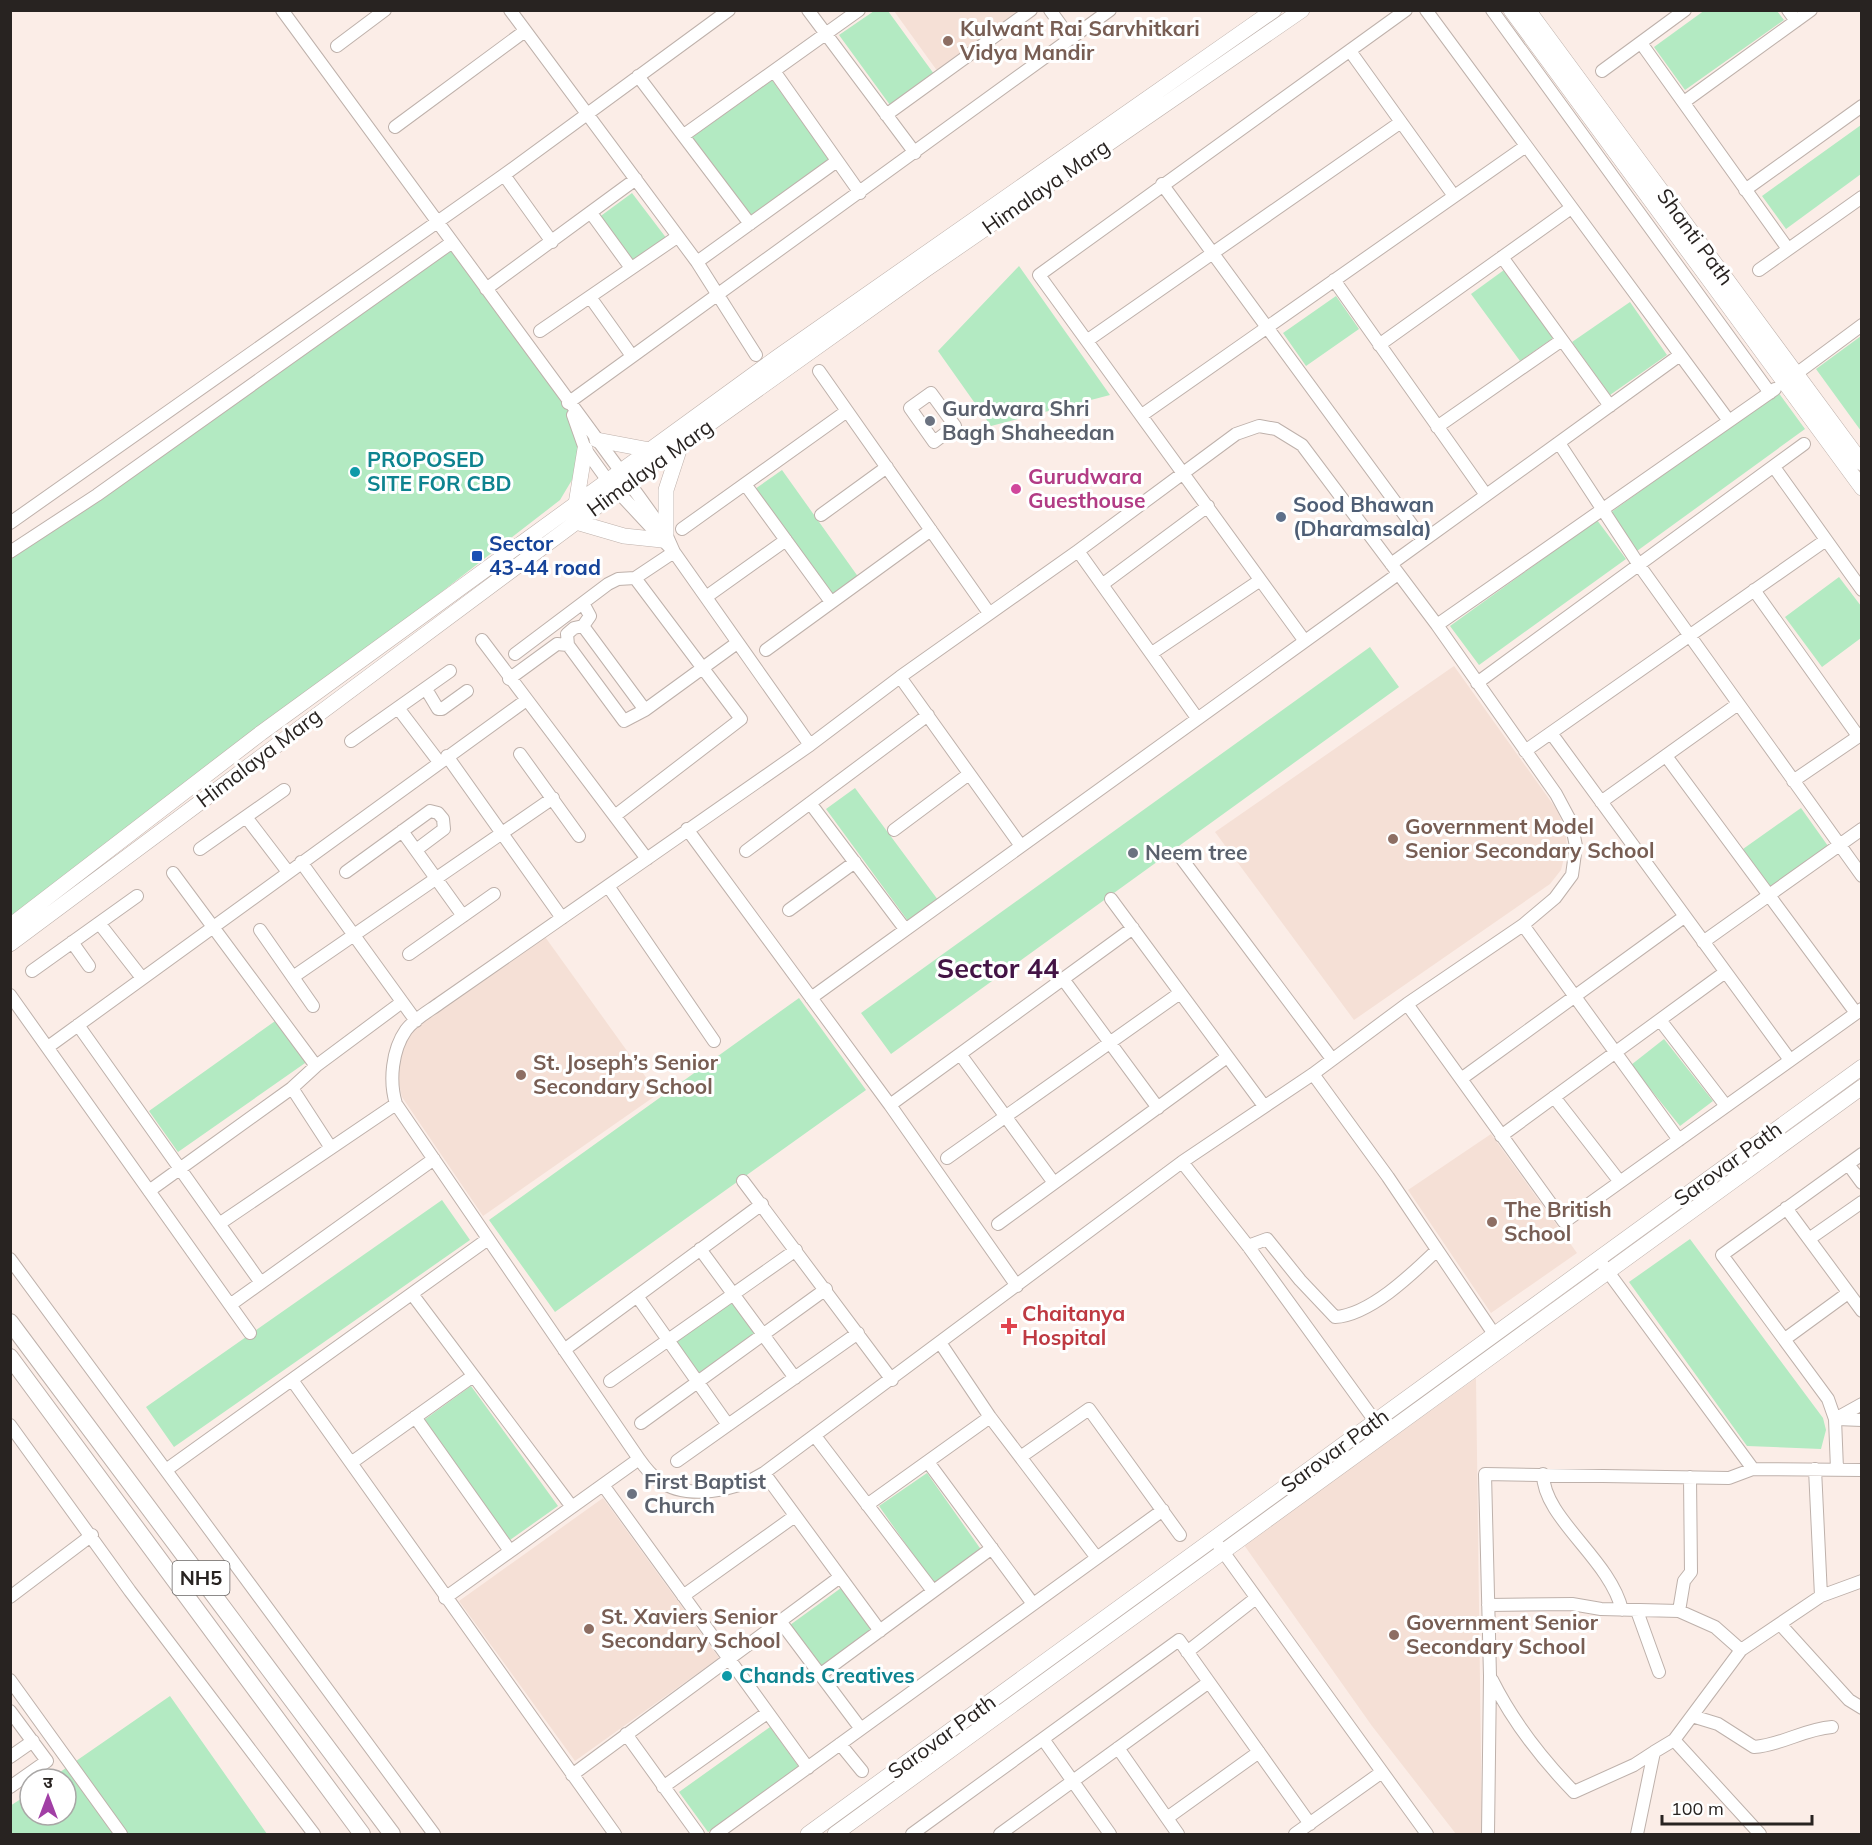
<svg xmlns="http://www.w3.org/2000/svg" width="1872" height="1845" font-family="Mulish,'Noto Sans Devanagari',sans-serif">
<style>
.built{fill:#f5e0d6}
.green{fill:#b3eac2}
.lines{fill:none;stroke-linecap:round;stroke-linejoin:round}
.minor-casing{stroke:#beb1ab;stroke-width:14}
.major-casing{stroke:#beb1ab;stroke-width:16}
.highway-casing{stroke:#beb1ab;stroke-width:18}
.minor{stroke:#fff;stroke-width:12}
.major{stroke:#fff;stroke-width:15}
.highway{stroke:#fff;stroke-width:16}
.education-dot{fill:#8d6e63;stroke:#fff;stroke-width:2}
.worship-dot{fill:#6b7280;stroke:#fff;stroke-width:2}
.culture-dot{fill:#0f9aa8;stroke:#fff;stroke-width:2}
.hotel-dot{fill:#d1479c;stroke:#fff;stroke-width:2}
.service-dot{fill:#5c6f8a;stroke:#fff;stroke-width:2}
.transit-dot{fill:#1a4fb4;stroke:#fff;stroke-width:2}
.health-dot{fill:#e0444e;stroke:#fff;stroke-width:2}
.labels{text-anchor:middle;stroke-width:6;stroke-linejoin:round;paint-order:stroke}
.shield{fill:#fff;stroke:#686564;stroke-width:1.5}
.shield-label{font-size:20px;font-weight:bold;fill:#282321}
.education-label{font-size:21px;font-weight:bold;fill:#785e54;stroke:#fff;text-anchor:start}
.street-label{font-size:21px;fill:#282321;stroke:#fff}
.worship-label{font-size:21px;font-weight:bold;fill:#5b616d;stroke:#fff;text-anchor:start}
.culture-label{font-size:21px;font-weight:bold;fill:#0d838f;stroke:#fff;text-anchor:start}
.hotel-label{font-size:21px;font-weight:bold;fill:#b23c85;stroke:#fff;text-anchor:start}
.service-label{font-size:21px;font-weight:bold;fill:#4e5e75;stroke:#fff;text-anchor:start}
.transit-label{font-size:21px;font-weight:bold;fill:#164399;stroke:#fff;text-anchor:start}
.health-label{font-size:21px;font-weight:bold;fill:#be3a42;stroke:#fff;text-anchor:start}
.district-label{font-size:27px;font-weight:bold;fill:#431445;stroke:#fff}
</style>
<rect width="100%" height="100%" fill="#fbede7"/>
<path class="built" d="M894,11H1023L938,72Z
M1454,666L1557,810L1565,829L1567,846L1561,870L1550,884L1354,1020L1215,832Z
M543,934L658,1094L483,1216L402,1097L398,1080L401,1051L406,1038L417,1024Z
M1491,1134L1577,1253L1491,1313L1408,1190Z
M1476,1378L1482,1834H1456L1372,1726L1244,1545Z
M603,1498L719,1658L575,1761L459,1601Z"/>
<path class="green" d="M1705,10L1777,11L1784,20L1685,90L1654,47Z
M874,11H888L934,74L890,105L839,35Z
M772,80L830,161L750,219L691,138Z
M1861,125V174L1786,229L1762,196Z
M632,193L667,239L634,264L598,218Z
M451,243L594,443L560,500L11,926V549Z
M1019,266L1110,395L991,426L938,351Z
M1504,270L1553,338L1520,361L1471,294Z
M1336,296L1359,329L1306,366L1283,333Z
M1630,302L1667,355L1610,395L1572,342Z
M1861,336V431L1816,369Z
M1778,392L1805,429L1637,551L1610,513Z
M782,470L859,578L832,597L755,489Z
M1597,520L1626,559L1479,665L1450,626Z
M1839,577L1861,606V638L1822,667L1785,617Z
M1370,647L1399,687L891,1054L861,1013Z
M855,788L938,900L908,921L826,809Z
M1801,808L1828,846L1770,887L1743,849Z
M799,998L866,1090L555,1312L489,1220Z
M278,1019L308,1061L178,1152L149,1111Z
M1664,1039L1713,1101L1680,1126L1631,1065Z
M442,1200L470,1240L174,1447L146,1407Z
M1690,1239L1823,1418L1826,1430L1821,1449L1747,1446L1629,1282Z
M733,1301L756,1333L697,1374L675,1342Z
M471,1386L558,1506L510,1540L424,1420Z
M927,1473L982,1551L934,1584L879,1506Z
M841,1588L872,1630L821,1667L790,1625Z
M170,1696L267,1834H11L10,1806L30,1793V1815H66V1779H50Z
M770,1727L799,1767L708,1832L679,1792Z"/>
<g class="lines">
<g class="minor-casing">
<path id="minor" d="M282,10L630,484L666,534L674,552
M510,10L697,262L756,355
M808,10L915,153
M1050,10L1071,39
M1426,10L1729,421
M1492,10L1770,393
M1788,10L1796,21
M1641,43L1788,249
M337,46L385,10
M1350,51L1454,196
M774,71L860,193
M1602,71L1685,10
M638,76L750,224
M1684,102L1811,10
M886,115L1031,10
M395,127L525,31
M684,135L859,10
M504,175L552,242
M1162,184L1423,540
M1745,190L1862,106
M591,213L631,268
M1502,257L1610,406
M697,262L837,161
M1759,270L1862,197
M1334,280L1486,495
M486,289L636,179
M590,297L632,356
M540,331L677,237
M1088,340L1401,122
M1379,345L1571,208
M819,371L989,613
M1796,374L1862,325
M931,393L955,426L934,442L910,408Z
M568,403L1110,10
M573,415L585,449L608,481L674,552L810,745
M1142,415L1526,146
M1259,426L1276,429L1302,445L1437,625L1556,794L1571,822L1576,846L1572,875L1555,898L1523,925L1407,1004L1313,1074L1182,1162L764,1473C736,1491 687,1501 658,1480C651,1475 644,1466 639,1459L396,1104C389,1081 392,1050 406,1030C414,1019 429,1011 440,1003L810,745L900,677L1078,551L1236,434Z
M1437,427L1562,340
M1559,443L1639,565L1862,876
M1774,467L1862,590
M745,484L831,602
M821,515L887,467
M10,523L504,175L729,10
M682,529L847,411
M1078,551L1197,718
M10,552L97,495L451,243
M1391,564L1680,355
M1103,584L1208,506
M1754,590L1858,736
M706,597L786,540
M583,603L590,616L583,626
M1437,625L1775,389
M482,640L647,859
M1304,640L1039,275L1406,10
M766,650L931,530
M1152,653L1259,581
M515,654L608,584L618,579L635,578
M900,677L1021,846
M509,679L557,644L568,645L567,634L574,628L583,626L645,710L624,721L568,645
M1477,683L1804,444
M426,689L438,709H442L467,691
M398,708L439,762
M645,710L737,643
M1551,733L1790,1060
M351,741L450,671
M1525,751L1826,540
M520,754L579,836
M447,756L562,918
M1666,756L1856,1013
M1793,781L1862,734
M1601,802L1738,704
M810,803L905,929
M616,815L741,719L635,578L674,552
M246,817L288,872
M687,829L890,1105L1017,1286
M894,830L969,774
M402,831L463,916
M200,849L284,790
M746,851L928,715
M1179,855L1332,1059
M301,862L416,1021
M346,872L430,811L438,813L443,819L444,829L416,850
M173,873L316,1066L402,1002
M608,886L714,1041
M1111,899L1264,1106
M789,910L855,862
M99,923L142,978
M1523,925L1679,1140
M260,930L313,1006
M72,942L89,966
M1703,942L1862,829
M409,954L494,894
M32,971L137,896
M293,977L553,798
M1063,979L1158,1108
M10,995L250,1333
M811,998L1398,574
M1407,1004L1564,1222L1862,1009
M1660,1020L1726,1106
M78,1025L261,1283
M48,1047L525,701
M960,1054L1054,1183
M1313,1074L1388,1177L1494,1334
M1461,1079L1684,917
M292,1088L331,1148
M1554,1097L1620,1182
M890,1105L1133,928
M1501,1136L1724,973
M947,1158L1180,993
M1182,1162L1248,1246L1380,1428
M1848,1164L1862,1183
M743,1181L892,1380
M149,1191L292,1088L316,1066
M1786,1208L1862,1311
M219,1224L396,1104
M998,1224L1227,1057
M1809,1239L1862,1202
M1248,1246L1267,1239L1300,1280L1335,1317C1370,1315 1412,1274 1437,1250
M700,1249L795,1378
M10,1259L434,1834
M1603,1265L1753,1469L1862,1470
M412,1294L572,1507
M637,1296L728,1425
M230,1305L434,1159
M1785,1339L1848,1293
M941,1344L990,1417L1097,1558
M564,1350L762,1204
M292,1380L615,1834
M610,1381L796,1250
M415,1417L510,1551
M1835,1419L1862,1404
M1837,1419L1862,1420
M641,1423L826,1289
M10,1425L130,1591L314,1834
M815,1436L933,1591
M1022,1456L1089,1409L1180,1535
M677,1461L858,1333
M928,1462L1033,1604
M351,1463L473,1376
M1815,1469L1821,1596
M1837,1469L1835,1419L1828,1399L1722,1255L1862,1154
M166,1470L488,1239
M764,1473L880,1631
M1543,1474C1543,1518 1610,1559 1622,1610
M603,1485L808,1768
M867,1505L990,1417
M1219,1546L1427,1834
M683,1596L795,1516
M10,1597L92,1535
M445,1598L639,1459
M1488,1605L1572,1604L1601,1609L1679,1611L1715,1627L1741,1650
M1637,1611L1659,1672
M1679,1611L1684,1581L1691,1572L1690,1477
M780,1621L861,1729
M1780,1624L1849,1700L1862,1708
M1187,1652L1256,1598
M821,1674L992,1548
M10,1680L121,1834
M1492,1680C1513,1722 1541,1758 1574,1792L1634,1765L1654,1752
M10,1711L47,1761L10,1787
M1692,1716L1718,1724L1754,1747C1782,1745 1804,1729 1832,1727
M626,1734L698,1834
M1043,1739L1110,1834
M1674,1740L1760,1834
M840,1744L862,1771
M1118,1748L1178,1834
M10,1757L33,1741
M572,1775L840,1577
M663,1787L767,1713
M1167,1818L1259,1752
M716,1834L1163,1510
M912,1834L1179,1640L1310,1824
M1000,1834L1209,1682
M1295,1834L1382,1772
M1488,1834L1490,1676L1485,1474L1729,1478L1753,1469
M1637,1834L1654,1752L1674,1740L1741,1650L1821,1596L1862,1581"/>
</g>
<g class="major-casing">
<path id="major" d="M1511,10L1862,488
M1528,10L1862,463
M597,440L650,450
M576,504L585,449
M576,522L624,536L662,540
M666,534V490L681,444
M10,926L261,733L779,356L1274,10
M10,944L681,444L925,270L1302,10
M808,1834L1862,1067
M835,1834L1862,1087"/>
</g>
<g class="highway-casing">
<path id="highway" d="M10,1322L392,1834
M10,1357L362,1834"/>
</g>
<use href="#minor" class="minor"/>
<use href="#major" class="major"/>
<use href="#highway" class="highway"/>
</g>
<g class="education-dot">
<circle cx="948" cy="41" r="6"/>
<circle cx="1393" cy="839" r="6"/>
<circle cx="521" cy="1075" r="6"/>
<circle cx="1492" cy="1222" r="6"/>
<circle cx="589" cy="1629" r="6"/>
<circle cx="1394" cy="1635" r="6"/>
</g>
<g class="worship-dot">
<circle cx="930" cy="421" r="6"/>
<circle cx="1133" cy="853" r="6"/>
<circle cx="632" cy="1494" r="6"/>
</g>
<g class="culture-dot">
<circle cx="355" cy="472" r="6"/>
<circle cx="727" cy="1676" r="6"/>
</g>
<circle class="hotel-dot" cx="1016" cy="489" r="6"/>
<circle class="service-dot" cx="1281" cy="517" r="6"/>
<rect class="transit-dot" x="471" y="550" width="12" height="12" rx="3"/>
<path class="health-dot" d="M1006 1317h6v6h6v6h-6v6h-6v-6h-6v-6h6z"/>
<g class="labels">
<rect class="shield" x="172.5" y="1561" width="57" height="34" rx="4.5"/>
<g class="shield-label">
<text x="201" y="1585">NH5</text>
</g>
<g class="education-label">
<text x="960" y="36">Kulwant Rai Sarvhitkari<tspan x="960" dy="24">Vidya Mandir</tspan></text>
<text x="1405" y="834">Government Model<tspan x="1405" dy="24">Senior Secondary School</tspan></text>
<text x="533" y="1070">St. Joseph’s Senior<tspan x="533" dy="24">Secondary School</tspan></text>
<text x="1504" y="1217">The British<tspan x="1504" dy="24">School</tspan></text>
<text x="601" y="1624">St. Xaviers Senior<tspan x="601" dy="24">Secondary School</tspan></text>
<text x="1406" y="1630">Government Senior<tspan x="1406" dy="24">Secondary School</tspan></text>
</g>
<g class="street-label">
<text transform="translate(1046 187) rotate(-35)" y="7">Himalaya Marg</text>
<text transform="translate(1695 237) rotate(54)" y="7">Shanti Path</text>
<text transform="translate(650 468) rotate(-36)" y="7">Himalaya Marg</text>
<text transform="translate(259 758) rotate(-37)" y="7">Himalaya Marg</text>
<text transform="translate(1728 1164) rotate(-36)" y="7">Sarovar Path</text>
<text transform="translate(1335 1451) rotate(-36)" y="7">Sarovar Path</text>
<text transform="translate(942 1737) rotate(-36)" y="7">Sarovar Path</text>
</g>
<g class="worship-label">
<text x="942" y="416">Gurdwara Shri<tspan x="942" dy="24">Bagh Shaheedan</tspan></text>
<text x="1145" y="860">Neem tree</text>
<text x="644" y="1489">First Baptist<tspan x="644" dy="24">Church</tspan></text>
</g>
<g class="culture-label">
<text x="367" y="467">PROPOSED<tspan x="367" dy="24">SITE FOR CBD</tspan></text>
<text x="739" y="1683">Chands Creatives</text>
</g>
<g class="hotel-label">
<text x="1028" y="484">Gurudwara<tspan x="1028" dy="24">Guesthouse</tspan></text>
</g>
<g class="service-label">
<text x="1293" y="512">Sood Bhawan<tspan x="1293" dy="24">(Dharamsala)</tspan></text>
</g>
<g class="transit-label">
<text x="489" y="551">Sector<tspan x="489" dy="24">43-44 road</tspan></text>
</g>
<g class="health-label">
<text x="1022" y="1321">Chaitanya<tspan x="1022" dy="24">Hospital</tspan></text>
</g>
<g class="district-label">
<text x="998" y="978">Sector 44</text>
</g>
</g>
<rect width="1872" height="1845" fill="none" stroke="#282321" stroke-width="24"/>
<g transform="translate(48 1797)"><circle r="28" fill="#ffffff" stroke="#a9a7a6" stroke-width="1.5"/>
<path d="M0-4.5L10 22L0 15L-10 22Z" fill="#a13fa5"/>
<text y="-9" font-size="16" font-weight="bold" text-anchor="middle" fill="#282321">उ</text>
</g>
<path d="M1662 1815v9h150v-9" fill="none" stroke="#282321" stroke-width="3"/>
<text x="1671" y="1815" font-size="18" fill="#282321" stroke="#ffffff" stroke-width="4.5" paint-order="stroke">100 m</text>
</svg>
